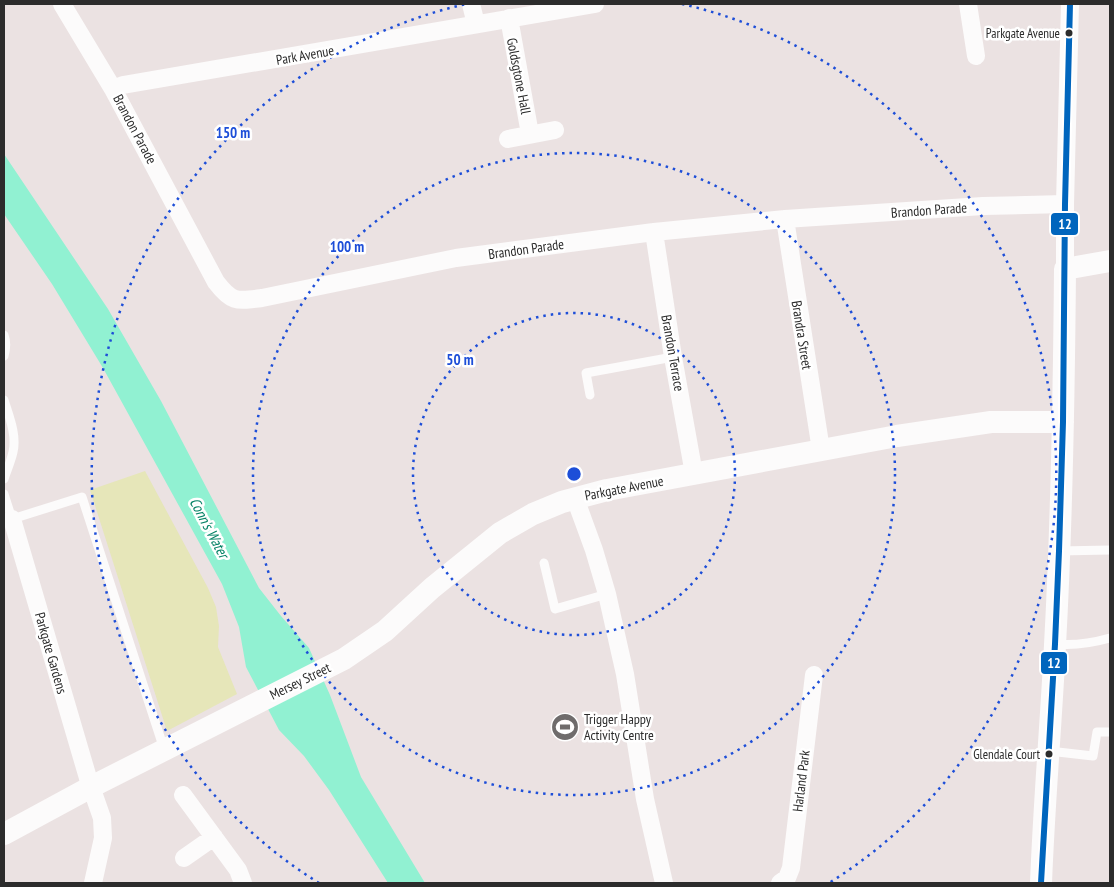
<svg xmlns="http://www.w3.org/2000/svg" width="1114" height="887" font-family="'PT Sans Narrow',sans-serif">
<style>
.green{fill:#e6e6b9}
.water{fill:#91f1d2}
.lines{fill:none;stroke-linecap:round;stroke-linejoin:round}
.service{stroke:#fcfbfb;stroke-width:9}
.minor{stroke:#fcfbfb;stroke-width:18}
.tertiary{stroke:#fcfbfb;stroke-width:22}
.bus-1-casing{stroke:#fff;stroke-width:10}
.bus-1{stroke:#0065bd;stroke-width:6}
.ring{fill:none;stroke:#1d4ed8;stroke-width:2.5;stroke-dasharray:2.5 5}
.bus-dot{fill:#2c2c2c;stroke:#fff;stroke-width:2}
.labels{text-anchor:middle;stroke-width:5;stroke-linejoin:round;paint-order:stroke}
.bus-label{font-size:13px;fill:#2c2c2c;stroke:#fff;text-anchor:end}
.street-label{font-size:14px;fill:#2c2c2c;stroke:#fff}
.poi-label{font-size:14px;fill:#2c2c2c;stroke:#fff;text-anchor:start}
.water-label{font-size:15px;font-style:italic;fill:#068366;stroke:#fff}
.centre{fill:#1d4ed8;stroke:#fff;stroke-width:2.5}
.ring-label{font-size:15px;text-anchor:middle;font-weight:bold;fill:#1d4ed8;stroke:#fff;stroke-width:5;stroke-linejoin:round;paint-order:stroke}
.line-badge{stroke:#fff;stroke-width:2}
.badge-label{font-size:14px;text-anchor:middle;font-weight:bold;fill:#fff}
</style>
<rect width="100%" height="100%" fill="#ebe2e2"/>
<path class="green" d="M145,471L208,588L216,607L219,626L218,647L237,694L167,731L90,490Z"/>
<path class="water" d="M4,154L108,309L161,401L259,588L281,616L309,648L330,695L361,777L425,883H388L329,790L304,756L279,730L246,667L239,627L222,584L103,368L52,284L4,214Z"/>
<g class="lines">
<path class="service" d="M4,335C7,343 6,349 4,356
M590,395L586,373L673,357
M4,400C9,416 17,435 13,452C11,461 7,470 4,479
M4,494L12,519
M9,520L82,497L164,749
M1059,551L1110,550
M544,563L555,609L607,594
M1056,644C1075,646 1092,643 1110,638
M1049,751L1093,756L1097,732H1110"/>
<path class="minor" d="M62,4L113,89L216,282C232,303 237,301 262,298L456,258L654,232L785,219L983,206L1065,204
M471,4L476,24
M968,4L976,56
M509,18L530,134
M113,89L123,85L595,4
M508,139L555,130
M785,219L821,450
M654,232L673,357L694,474
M1065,269V204L1070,4
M575,498L594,550L607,594L620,652L625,674L645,799L664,883
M12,519L88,778L102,818L103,838L93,883
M183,795L238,870L243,883
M184,858L214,837
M780,883L787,878L791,868L814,675"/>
<path class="tertiary" d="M4,834L91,787L344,659L385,631L432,588L500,533L533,514L562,502L607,490L897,436L991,422H1063
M1041,883C1044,804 1051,724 1055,645C1062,519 1064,394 1065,269L1110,261"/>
<g class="bus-1-casing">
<path id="bus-1" d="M1041,883L1055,644L1059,551L1063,422L1065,204L1070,4"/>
</g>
<use href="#bus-1" class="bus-1"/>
</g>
<g class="ring">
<circle cx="574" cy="474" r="161"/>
<circle cx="574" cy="474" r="321"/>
<path d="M319 883A482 482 0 0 1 466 4M682 4A482 482 0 0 1 829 883"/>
</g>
<defs>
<g id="stadium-disc" transform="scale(1.4375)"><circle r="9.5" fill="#6f6c6c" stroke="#fff"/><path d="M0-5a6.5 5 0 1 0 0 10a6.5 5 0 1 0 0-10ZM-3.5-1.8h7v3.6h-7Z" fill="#fff"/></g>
</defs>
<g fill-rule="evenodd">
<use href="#stadium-disc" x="565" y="727"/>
</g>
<g class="bus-dot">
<circle cx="1069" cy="33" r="4.5"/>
<circle cx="1049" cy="754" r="4.5"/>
</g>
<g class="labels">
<g class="bus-label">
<text x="1060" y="38">Parkgate Avenue</text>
<text x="1040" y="759">Glendale Court</text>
</g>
<g class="street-label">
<text transform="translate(305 55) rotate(-10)" y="5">Park Avenue</text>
<text transform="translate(519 76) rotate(79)" y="5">Goldsgtone Hall</text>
<text transform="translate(135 129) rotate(62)" y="5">Brandon Parade</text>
<text transform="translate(929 210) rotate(-4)" y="5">Brandon Parade</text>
<text transform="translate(526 249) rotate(-8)" y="5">Brandon Parade</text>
<text transform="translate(802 335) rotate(81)" y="5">Brandra Street</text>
<text transform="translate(673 353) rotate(80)" y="5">Brandon Terrace</text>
<text transform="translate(624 488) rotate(-11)" y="5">Parkgate Avenue</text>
<text transform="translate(51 653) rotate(74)" y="5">Parkgate Gardens</text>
<text transform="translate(300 681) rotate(-26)" y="5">Mersey Street</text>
<text transform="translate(801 781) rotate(-83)" y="5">Harland Park</text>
</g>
<g class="poi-label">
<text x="584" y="724">Trigger Happy<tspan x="584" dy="16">Activity Centre</tspan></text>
</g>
<g class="water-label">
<text transform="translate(209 528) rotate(62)" y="5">Conn's Water</text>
</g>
</g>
<circle cx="574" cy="474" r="8" class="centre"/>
<g class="ring-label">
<text x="233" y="138">150 m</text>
<text x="347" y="252">100 m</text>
<text x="460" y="365">50 m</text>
</g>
<g class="line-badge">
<rect x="1050" y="212" width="29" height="24" rx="5" fill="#0065bd"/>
<rect x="1040" y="651" width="28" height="24" rx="5" fill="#0065bd"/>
</g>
<g class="badge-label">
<text x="1065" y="229">12</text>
<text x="1054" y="668">12</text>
</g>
<rect width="1114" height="887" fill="none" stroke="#2c2c2c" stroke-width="10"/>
</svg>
